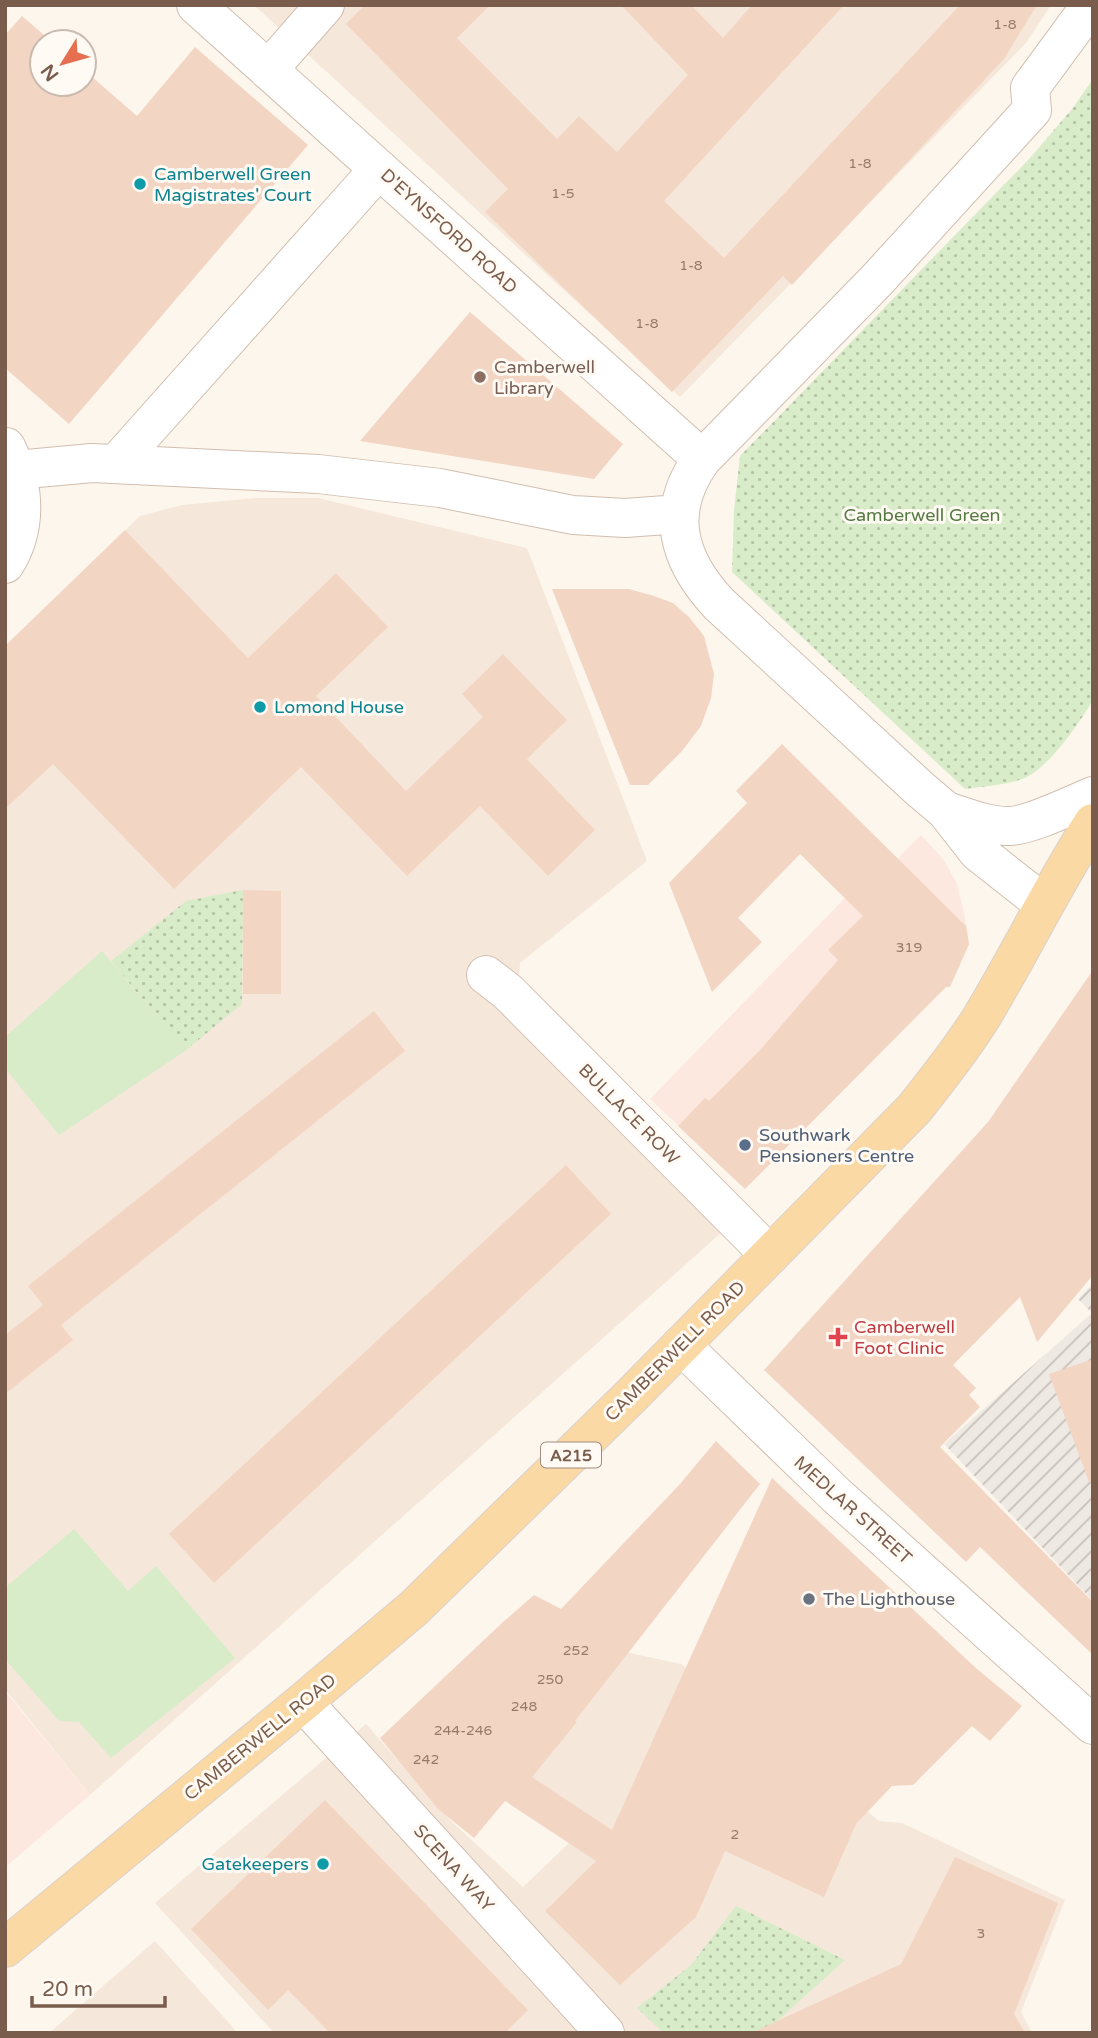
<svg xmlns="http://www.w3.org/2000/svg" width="1098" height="2038" font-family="'Varela Round',sans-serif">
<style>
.residential{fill:#f5e8da}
.commercial{fill:#fde8e0}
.industrial{fill:url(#industrial-furrows)}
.grass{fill:#d8ecc9}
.park{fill:url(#park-dots)}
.building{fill:#f3d5c3}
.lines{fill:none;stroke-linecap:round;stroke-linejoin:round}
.street-casing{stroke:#d1beb0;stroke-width:40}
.primary-casing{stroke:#dad1cd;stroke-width:40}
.street{stroke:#fff;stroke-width:38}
.primary{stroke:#fbd9a5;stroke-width:38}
.culture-dot{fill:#0f9aa8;stroke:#fffaf3;stroke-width:2.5}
.education-dot{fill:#8d6e63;stroke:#fffaf3;stroke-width:2.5}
.service-dot{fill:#5c6f8a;stroke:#fffaf3;stroke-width:2.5}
.health-dot{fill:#e0444e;stroke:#fffaf3;stroke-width:2.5}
.worship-dot{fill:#6b7280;stroke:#fffaf3;stroke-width:2.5}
.labels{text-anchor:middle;stroke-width:6;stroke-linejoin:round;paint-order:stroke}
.number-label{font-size:14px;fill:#987a6a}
.shield{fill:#fffaf3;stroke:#a28b7f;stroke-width:2}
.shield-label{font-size:16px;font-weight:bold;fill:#7a5c4d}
.culture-label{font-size:18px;fill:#0d838f;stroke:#fffaf3;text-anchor:start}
.street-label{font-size:18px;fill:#7a5c4d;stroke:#fffaf3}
.education-label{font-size:18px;fill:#785e54;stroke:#fffaf3;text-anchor:start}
.park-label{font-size:18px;fill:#537a41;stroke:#fffaf3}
.service-label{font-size:18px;fill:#4e5e75;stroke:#fffaf3;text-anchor:start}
.health-label{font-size:18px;fill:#be3a42;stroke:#fffaf3;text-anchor:start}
.worship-label{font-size:18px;fill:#5b616d;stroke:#fffaf3;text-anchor:start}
</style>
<defs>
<pattern id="industrial-furrows" width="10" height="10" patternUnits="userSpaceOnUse" patternTransform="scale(1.75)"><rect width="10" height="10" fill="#efe9e4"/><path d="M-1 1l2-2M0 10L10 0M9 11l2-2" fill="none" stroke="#c7c0bb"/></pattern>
<pattern id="park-dots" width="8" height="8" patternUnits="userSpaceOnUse" patternTransform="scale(1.75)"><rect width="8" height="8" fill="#d8ecc9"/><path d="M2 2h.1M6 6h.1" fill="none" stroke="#b4c2a5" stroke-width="1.8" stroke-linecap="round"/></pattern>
</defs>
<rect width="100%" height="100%" fill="#fdf6ec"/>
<path class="residential" d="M254,5H1051L1026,43L680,397Z
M255,498H318L527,548L647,861L520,963L516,1020L721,1233L90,1795L5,1689V646L140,516L182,505Z
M602,1647L681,1664L879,1821L902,1823L1065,1900L1021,2012L1032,2033H274L155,1903L366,1724L451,1821L523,1887L569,1843L587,1814L499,1755Z
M155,1941L238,2033H49Z"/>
<path class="commercial" d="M921,835L944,860L957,884L964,913L969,944L953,980L751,1183L738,1182L650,1099L845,898L852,904Z
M5,1691L90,1795L5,1867Z"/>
<path class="industrial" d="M1093,1283V1601L944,1444L1092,1313L1078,1299Z"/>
<path class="grass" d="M102,951L185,1051L59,1135L5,1068V1037Z
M74,1529L128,1591L156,1566L235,1658L111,1758L79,1722L59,1721L5,1659V1588Z"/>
<path class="park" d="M1093,79V700C1078,725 1051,765 1025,778C1012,784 980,787 965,789L732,572L734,510L740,456L1030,158L1072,109Z
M243,890L242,1004L185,1051L111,961L186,901Z
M736,1906L845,1960L764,2033H664L637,2008L691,1965Z"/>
<path class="building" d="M365,5H490L457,38L557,139L579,116L617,152L688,75L621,5H691L723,38L752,5H844L664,201L724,258L960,5H1037L1004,59L792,285L783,276L672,392L485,212L508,189L346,24Z
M22,16L52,42H42V84H84V70L137,116L195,47L308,145L69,424L5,368V35Z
M470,312L623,444L594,479L360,441Z
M125,530L248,658L336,573L388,627L316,696L406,791L483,717L462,694L503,654L567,720L527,759L595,830L548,876L480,806L407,876L301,767L174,889L53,764L5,809V646Z
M552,589H629L654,596L673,603L689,617L704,636L714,674L711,698L701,726L682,751L648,785H630Z
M782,744L966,926L969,944L950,987H946L938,995L745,1189L678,1126L705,1098L709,1101L760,1050L838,960L828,950L863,916L800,854L738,918L762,942L712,992L669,883L747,803L736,791Z
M243,890L281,891V994H243Z
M1093,970V1275L1037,1342L1020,1297L953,1365L976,1388L969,1395L980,1407L940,1447L1093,1602V1655L980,1547L966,1562L764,1370L988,1122Z
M374,1011L405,1051L61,1325L73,1340L5,1394V1335L43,1305L28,1286Z
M566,1165L611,1214L214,1583L169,1534Z
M1093,1359V1482H1089L1049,1374Z
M716,1441L760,1484L575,1721L577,1722L532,1777L612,1830L772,1478L977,1669L1022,1706L990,1741L972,1726L913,1785L892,1786L856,1824L824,1897L725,1851L696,1917L620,1985L545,1911L596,1861L505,1801L474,1838L438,1809L380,1738L503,1622L534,1595L561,1609L680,1484Z
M325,1800L528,2010L505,2033H330L288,1990L268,2010L191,1929Z
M955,1857L1058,1903L1014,2014L1025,2033H751L901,1964Z"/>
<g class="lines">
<g class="street-casing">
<path id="street" d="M196,5L702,459
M268,70L325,5
M116,464L379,169
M16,470L92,463L318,474L440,488L573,515L625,518L680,514
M5,564C28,528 25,485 6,447
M946,811C966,817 989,827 1010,826C1032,825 1071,805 1093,796
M1044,904L978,852L946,811L920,789L719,604C677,559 664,511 702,459L877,280L1032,110L1030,88L1091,5
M486,975L508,992L770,1255
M681,1345L836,1495L1093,1725
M303,1702L605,2033"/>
</g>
<g class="primary-casing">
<path id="primary" d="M5,1948L303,1702L414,1608L629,1398L914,1109C938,1079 961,1050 981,1018C1020,954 1052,886 1093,823"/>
</g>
<use href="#street" class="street"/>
<use href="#primary" class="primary"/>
</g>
<g class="culture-dot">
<circle cx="140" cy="184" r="7"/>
<circle cx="260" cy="707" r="7"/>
<circle cx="323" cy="1864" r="7"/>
</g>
<circle class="education-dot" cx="480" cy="377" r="7"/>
<circle class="service-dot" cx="745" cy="1145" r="7"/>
<path class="health-dot" d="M834.5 1326.5h7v7h7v7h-7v7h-7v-7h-7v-7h7z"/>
<circle class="worship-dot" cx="809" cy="1599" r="7"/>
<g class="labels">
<g class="number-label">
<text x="1005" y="29">1-8</text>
<text x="860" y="168">1-8</text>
<text x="563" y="198">1-5</text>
<text x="691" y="270">1-8</text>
<text x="647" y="328">1-8</text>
<text x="909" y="952">319</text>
<text x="576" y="1655">252</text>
<text x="550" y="1684">250</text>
<text x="524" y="1711">248</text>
<text x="463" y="1735">244-246</text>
<text x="426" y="1764">242</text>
<text x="735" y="1839">2</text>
<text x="981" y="1938">3</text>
</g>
<rect class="shield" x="541" y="1442.5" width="60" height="25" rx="5"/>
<g class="shield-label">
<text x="571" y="1461">A215</text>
</g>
<g class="culture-label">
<text x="154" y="180">Camberwell Green<tspan x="154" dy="21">Magistrates' Court</tspan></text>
<text x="274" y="713">Lomond House</text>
<text x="309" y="1870" text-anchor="end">Gatekeepers</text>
</g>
<g class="street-label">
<text transform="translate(449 231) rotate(42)" y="6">D'EYNSFORD ROAD</text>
<text transform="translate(629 1114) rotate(45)" y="6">BULLACE ROW</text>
<text transform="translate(675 1351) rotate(-45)" y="6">CAMBERWELL ROAD</text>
<text transform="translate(853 1510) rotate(42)" y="6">MEDLAR STREET</text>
<text transform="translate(260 1737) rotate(-39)" y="6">CAMBERWELL ROAD</text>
<text transform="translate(454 1868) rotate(48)" y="6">SCENA WAY</text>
</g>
<g class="education-label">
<text x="494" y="373">Camberwell<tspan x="494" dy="21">Library</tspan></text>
</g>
<g class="park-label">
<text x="922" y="521">Camberwell Green</text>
</g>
<g class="service-label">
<text x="759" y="1141">Southwark<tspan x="759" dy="21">Pensioners Centre</tspan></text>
</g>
<g class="health-label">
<text x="854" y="1333">Camberwell<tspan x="854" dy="21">Foot Clinic</tspan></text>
</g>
<g class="worship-label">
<text x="823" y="1605">The Lighthouse</text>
</g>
</g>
<rect width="1098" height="2038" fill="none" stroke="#7a5c4d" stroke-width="14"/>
<g transform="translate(63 63) rotate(233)"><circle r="33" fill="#fffaf3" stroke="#cabbb1" stroke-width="2"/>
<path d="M0-5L12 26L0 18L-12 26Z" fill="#e76f51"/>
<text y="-10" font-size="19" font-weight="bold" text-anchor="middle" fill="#7a5c4d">N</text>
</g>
<path d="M32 1996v10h133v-10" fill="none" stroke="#7a5c4d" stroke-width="3.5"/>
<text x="42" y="1996" font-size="21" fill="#7a5c4d" stroke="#fffaf3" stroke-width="5" paint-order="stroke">20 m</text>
</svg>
